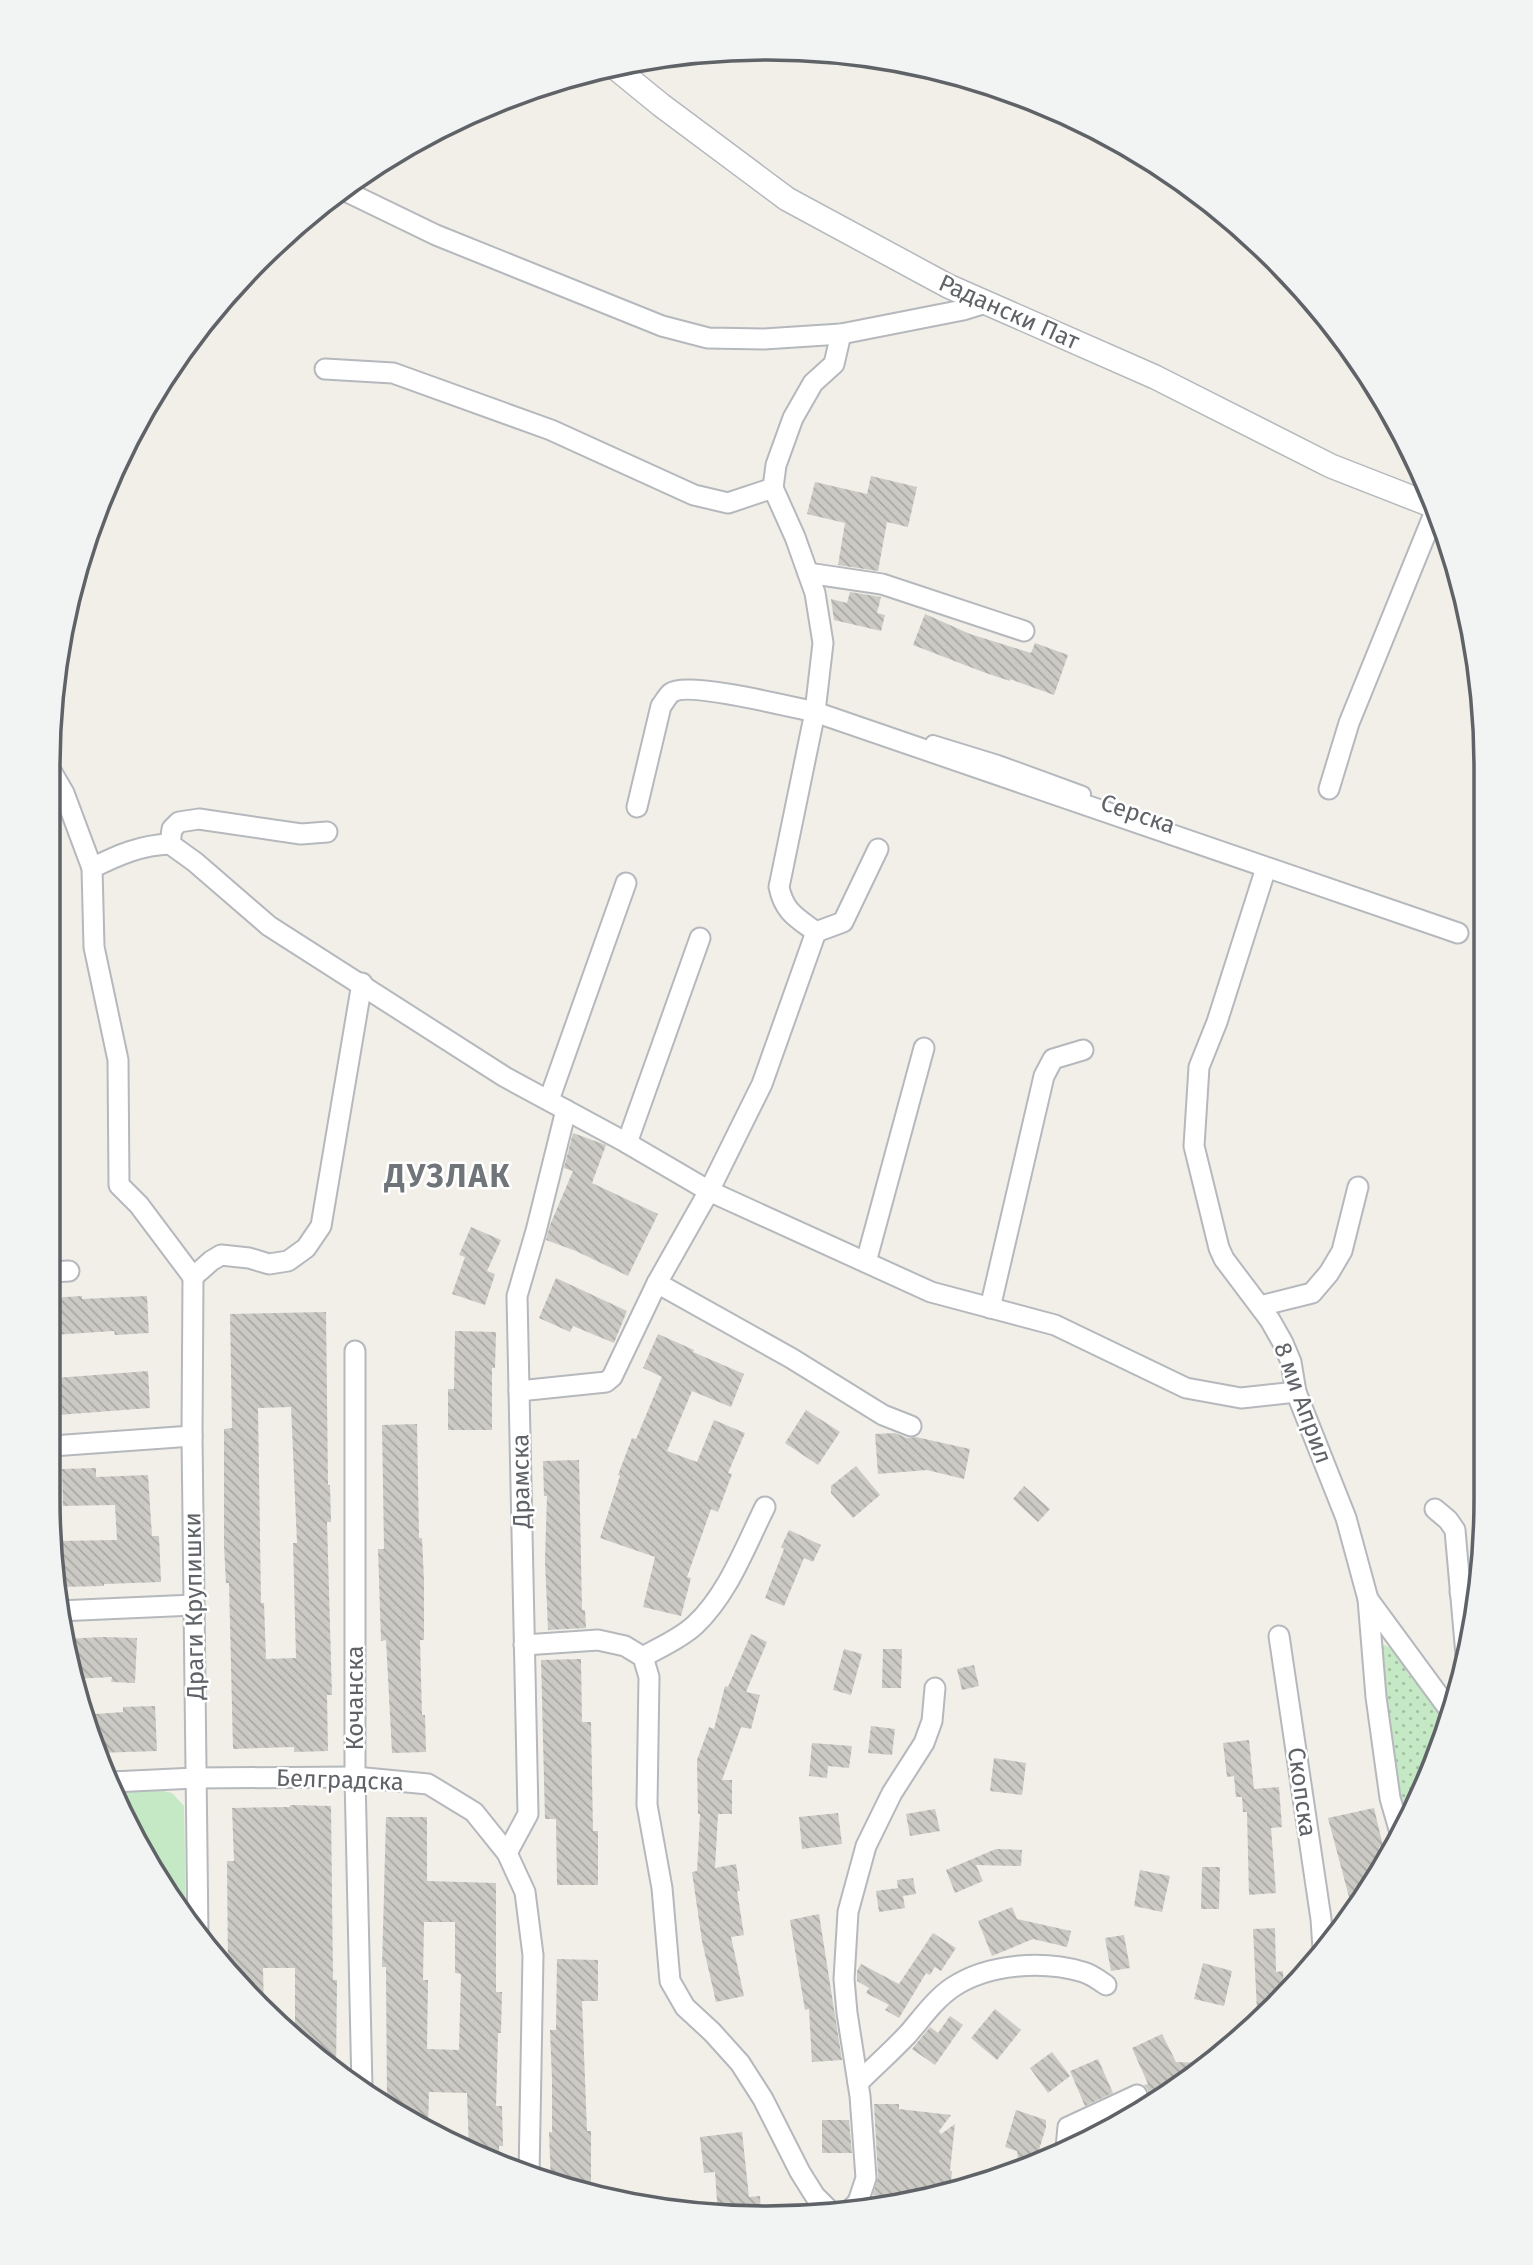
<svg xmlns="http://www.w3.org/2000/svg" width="1533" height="2265" font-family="'Fira Sans',sans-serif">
  <defs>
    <pattern id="grass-dots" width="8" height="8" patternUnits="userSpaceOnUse" patternTransform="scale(1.75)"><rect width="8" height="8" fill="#c5e8c5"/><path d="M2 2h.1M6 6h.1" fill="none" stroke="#a3c0a4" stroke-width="1.8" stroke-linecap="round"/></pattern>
    <pattern id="building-back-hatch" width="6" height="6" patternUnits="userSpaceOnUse" patternTransform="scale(1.75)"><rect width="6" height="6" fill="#cccac5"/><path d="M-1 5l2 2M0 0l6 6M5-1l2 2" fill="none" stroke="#a9a8a4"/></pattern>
  </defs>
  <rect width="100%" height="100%" fill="#f1efe8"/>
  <polygon fill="url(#grass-dots)" points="1382,1644 1395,1650 1409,1675 1446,1716 1411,1817 1407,1825 1387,1730 1376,1649"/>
  <polygon fill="#c5e8c5" points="154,1789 172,1793 184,1806 186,1919 169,1898 116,1791"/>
  <g fill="url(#building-back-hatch)" fill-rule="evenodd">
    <polygon points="871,476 917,487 908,527 887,522 878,571 838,565 845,523 807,514 815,482 867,494"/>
    <polygon points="850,592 881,597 877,613 885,615 881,631 834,620 831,599 847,603"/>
    <polygon points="925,614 970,634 1031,653 1035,643 1068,655 1054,695 1010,679 1010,681 983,672 913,645"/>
    <polygon points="573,1133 606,1145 592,1183 658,1214 628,1276 576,1251 546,1240 550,1225 573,1171 564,1168"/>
    <polygon points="471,1227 501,1240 487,1271 495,1274 485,1305 452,1294 465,1257 459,1255"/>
    <polygon points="556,1278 627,1311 614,1343 573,1326 570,1332 539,1318"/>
    <polygon points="82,1296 82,1299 147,1296 149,1333 115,1335 114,1331 52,1335 51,1298"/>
    <path d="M326 1312 328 1485H330L331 1522H327L332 1695H327L328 1751 294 1752V1747L233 1749 229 1583H226L224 1546V1429L232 1428 230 1314ZM291 1407 297 1543H293L296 1658 266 1659 264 1603H261L258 1408Z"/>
    <polygon points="455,1331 496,1332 495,1368 492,1368 492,1430 448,1430 448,1389 454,1389"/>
    <polygon points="658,1334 694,1350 693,1352 744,1374 731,1407 692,1391 667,1451 697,1462 714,1420 745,1433 728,1473 732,1474 718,1512 711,1509 687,1577 691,1578 681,1616 643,1607 655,1557 600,1538 620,1476 618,1475 632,1438 636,1439 662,1377 643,1368"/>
    <polygon points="148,1371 150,1408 58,1415 56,1378"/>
    <polygon points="806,1410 840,1432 818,1465 785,1443"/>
    <polygon points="417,1424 419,1538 422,1538 424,1581 424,1640 420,1640 422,1715 425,1715 426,1752 392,1753 386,1640 381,1641 378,1549 384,1549 382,1425"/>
    <polygon points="895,1433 907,1438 916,1437 970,1449 964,1479 927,1470 878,1474 875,1434"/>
    <polygon points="579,1460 582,1610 585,1610 586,1628 548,1630 545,1560 547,1496 544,1496 543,1461"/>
    <polygon points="856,1466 880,1495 853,1518 831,1493 831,1486"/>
    <polygon points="96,1468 96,1477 148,1475 152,1536 159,1536 161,1582 104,1584 104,1586 61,1587 60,1541 117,1540 115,1505 63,1506 62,1469"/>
    <polygon points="1024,1486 1050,1509 1038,1522 1013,1499"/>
    <polygon points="789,1530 821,1545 813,1562 804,1558 784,1606 765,1598 784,1549 781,1547"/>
    <polygon points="751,1634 767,1642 746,1692 760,1695 751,1729 741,1727 722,1780 732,1780 732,1814 718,1814 715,1868 736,1864 740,1891 737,1891 744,1935 731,1937 744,1996 716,2002 702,1941 692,1872 697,1871 700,1814 698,1814 697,1760 709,1727 714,1729 725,1686 728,1687"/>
    <polygon points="102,1637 137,1638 135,1683 111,1682 112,1677 74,1679 64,1639"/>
    <polygon points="844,1649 862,1654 851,1695 833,1690"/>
    <polygon points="883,1649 902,1649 901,1688 882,1688"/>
    <polygon points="581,1659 582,1722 591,1722 593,1831 598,1831 598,1885 557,1885 556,1819 545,1819 541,1660"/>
    <polygon points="974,1665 979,1686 962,1690 957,1669"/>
    <polygon points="155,1706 157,1751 97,1753 85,1729 82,1715 123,1712 123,1707"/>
    <polygon points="871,1726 895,1729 892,1755 868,1753"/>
    <polygon points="1249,1740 1254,1789 1279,1787 1282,1827 1271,1828 1276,1893 1249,1895 1247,1812 1243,1812 1242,1797 1236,1797 1234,1776 1227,1777 1223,1743"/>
    <polygon points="812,1743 852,1746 849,1768 828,1766 827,1778 809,1776"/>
    <polygon points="994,1758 1026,1763 1022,1795 990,1791"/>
    <polygon points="290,1805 331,1806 333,1980 337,1980 336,2073 295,2040 295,1968 263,1968 264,2013 228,1971 227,1861 234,1861 232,1808 290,1807"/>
    <polygon points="1374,1808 1383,1846 1379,1847 1383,1865 1364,1898 1353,1912 1328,1818"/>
    <polygon points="935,1809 940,1831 910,1836 906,1814"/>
    <polygon points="838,1813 842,1844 802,1849 799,1817"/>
    <path d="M386 1817H427V1881L496 1883V1992H502L501 2033H498L496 2106H502L503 2146H499L500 2166 469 2150 467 2093 429 2092 428 2127 387 2103 386 1967H382ZM424 1922H455V1973L461 1974 459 2050 427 2049 428 1980H423Z"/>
    <polygon points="996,1849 1022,1850 1021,1866 976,1865 983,1881 955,1893 946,1870"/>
    <polygon points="1202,1867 1220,1867 1219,1909 1201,1909"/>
    <polygon points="1140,1870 1170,1876 1162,1912 1134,1906"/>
    <polygon points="913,1878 916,1894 903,1896 905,1908 879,1912 876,1891 898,1888 897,1880"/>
    <polygon points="1012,1907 1017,1919 1071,1931 1067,1947 1033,1939 992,1956 978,1921"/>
    <polygon points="819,1914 842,2060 812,2062 809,2009 805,2010 790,1920"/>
    <polygon points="1275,1928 1276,1972 1283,1971 1284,1996 1271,2010 1257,2011 1253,1929"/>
    <polygon points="933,1933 956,1948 941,1971 935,1967 930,1975 926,1973 899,2018 885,2010 889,2005 866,1993 869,1988 857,1981 857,1971 861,1964 899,1984"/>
    <polygon points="1124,1935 1130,1968 1111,1971 1105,1938"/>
    <polygon points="557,1959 598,1960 598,2001 582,2001 587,2131 591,2131 591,2195 551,2183 549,2132 552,2132 552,2079 550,2030 556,2030"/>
    <polygon points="1203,1963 1232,1971 1224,2006 1194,1999"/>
    <polygon points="995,2009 1021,2030 997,2060 971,2038"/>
    <polygon points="950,2016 963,2025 935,2065 912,2049 930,2027 938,2033"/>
    <polygon points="1162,2034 1176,2062 1202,2063 1148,2104 1148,2090 1144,2085 1148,2084 1132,2048"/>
    <polygon points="1052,2052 1070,2076 1048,2093 1030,2068"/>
    <polygon points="1098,2059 1113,2093 1085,2106 1070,2071"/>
    <polygon points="874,2104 899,2104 899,2109 951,2115 939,2131 941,2134 955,2124 950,2171 952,2171 950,2192 922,2200 873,2195 878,2177"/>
    <polygon points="1016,2110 1046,2120 1046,2127 1035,2163 1019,2170 1017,2151 1005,2147"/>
    <polygon points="1122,2115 1125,2122 1097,2135 1094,2128"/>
    <polygon points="822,2120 849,2120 852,2153 822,2153"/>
    <polygon points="742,2132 749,2197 760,2196 761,2213 718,2216 715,2172 704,2173 700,2137"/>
  </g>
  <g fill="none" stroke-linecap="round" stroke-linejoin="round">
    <defs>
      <polyline id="pedestrian" points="933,743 998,763 1083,794"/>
      <g id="minor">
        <polyline points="341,189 436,235 662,326 708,338 764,339 841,334 963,310 986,303"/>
        <polyline points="325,369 393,373 551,430 694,495 728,503 773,488 776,465 793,418 813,383 834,364 841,334"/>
        <path d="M773 488 795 537 815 593 823 643 815 712 779 887C784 912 797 918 816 932"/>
        <polyline points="808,573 882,584 1024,631"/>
        <polyline points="47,764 64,793 92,868 94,947 118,1060 119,1185 139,1205 193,1277"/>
        <polyline points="1329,789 1349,723 1436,509"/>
        <path d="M637 807 661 706C664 703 667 696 671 693 687 681 791 707 815 712L1458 933"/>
        <polyline points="327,832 301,834 199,819 179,822 172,829 170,844 195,862 269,926 505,1077 627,1143 709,1191 931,1292 1055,1325 1186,1388 1241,1398 1296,1392"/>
        <path d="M92 868C118 855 141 845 170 844"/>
        <polyline points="1266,868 1217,1022 1199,1067 1194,1146 1219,1248 1224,1259 1270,1320 1283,1343 1291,1362 1296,1392 1346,1518 1368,1599 1376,1697 1390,1798 1401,1836"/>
        <polyline points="549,1100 626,883"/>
        <polyline points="627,1143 700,938"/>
        <polyline points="866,1262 924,1048"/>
        <polyline points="51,1272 69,1271"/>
        <polyline points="193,1277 192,1436 198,1935"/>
        <polyline points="193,1277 211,1261 221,1255 249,1258 269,1264 288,1261 306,1248 321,1226 362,983"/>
        <polyline points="657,1283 791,1358 883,1415 911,1426"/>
        <polyline points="1260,1306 1312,1293 1329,1273 1342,1251 1358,1187"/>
        <polyline points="990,1308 1044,1076 1053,1059 1083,1050"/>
        <polyline points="355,1351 355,1777 362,2088"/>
        <polyline points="519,1391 606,1382 612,1377 657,1283 709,1191 762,1084 816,932 843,922 878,849"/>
        <polyline points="52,1446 192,1436"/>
        <polyline points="1435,1509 1448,1520 1455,1530 1466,1655"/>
        <polyline points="1460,1592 1478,1576"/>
        <polyline points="1368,1599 1448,1708"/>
        <polyline points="58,1611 194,1605"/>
        <polyline points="1279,1636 1321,1919 1323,1949"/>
        <polyline points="524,1645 598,1640 625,1646 643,1657 649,1677 647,1805 662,1888 670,1981 685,2007 712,2032 740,2063 763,2099 800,2172 815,2196 828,2209"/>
        <path d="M643 1657C660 1647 680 1639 695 1625 728 1594 745 1547 765 1507"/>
        <polyline points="112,1782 195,1778 355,1777 428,1784 474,1812 507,1853 525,1892 533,1955 529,2176"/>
        <polyline points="507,1853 528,1814 517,1296 536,1231 566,1110"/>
        <path d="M858 2083C874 2067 892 2051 908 2034 922 2018 935 1999 953 1987 988 1964 1042 1960 1083 1972 1091 1974 1099 1980 1106 1985"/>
        <polyline points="1066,2148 1068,2127 1137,2095"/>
        <polyline points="853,2207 858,2202 866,2178 860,2096 847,2013 844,1979 848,1912 866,1846 892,1793 924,1743 932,1721 935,1688"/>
      </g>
      <polyline id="tertiary" points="612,65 661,105 787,199 948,286 1155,377 1331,466 1436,507"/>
    </defs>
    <use href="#pedestrian" stroke="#b5b8bc" stroke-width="18"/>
    <use href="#minor" stroke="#b5b8bc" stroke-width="23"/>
    <use href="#tertiary" stroke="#b5b8bc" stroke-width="26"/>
    <use href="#pedestrian" stroke="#fff" stroke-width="14"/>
    <use href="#minor" stroke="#fff" stroke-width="19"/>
    <use href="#tertiary" stroke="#fff" stroke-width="23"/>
  </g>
  <g text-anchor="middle" stroke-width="5" stroke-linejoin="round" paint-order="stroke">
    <g font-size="24" fill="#5f6368" stroke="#fff">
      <text transform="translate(1009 312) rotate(24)" y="8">Радански Пат</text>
      <text transform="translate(1138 814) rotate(19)" y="8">Серска</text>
      <text transform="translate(1303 1403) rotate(70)" y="8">8 ми Април</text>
      <text transform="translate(521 1481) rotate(-91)" y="8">Драмска</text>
      <text transform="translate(194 1606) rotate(-91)" y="8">Драги Крупишки</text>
      <text transform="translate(355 1698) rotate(-90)" y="8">Кочанска</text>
      <text transform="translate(340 1780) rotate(2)" y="8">Белградска</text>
      <text transform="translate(1302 1792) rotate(82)" y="8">Скопска</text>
    </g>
    <g font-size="32" font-weight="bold" letter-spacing="2" fill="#70757a" stroke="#fff">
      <text x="448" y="1187">ДУЗЛАК</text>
    </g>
  </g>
  <path d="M0 0H1533V2265H0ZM767 60H767A707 707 0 0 1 1474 767V1499A707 707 0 0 1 767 2206H767A707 707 0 0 1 60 1499V767A707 707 0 0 1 767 60Z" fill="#f2f3f3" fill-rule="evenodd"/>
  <path fill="none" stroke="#5f6368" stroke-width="3.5" d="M767 60H767A707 707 0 0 1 1474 767V1499A707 707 0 0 1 767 2206H767A707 707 0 0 1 60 1499V767A707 707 0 0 1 767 60Z"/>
</svg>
